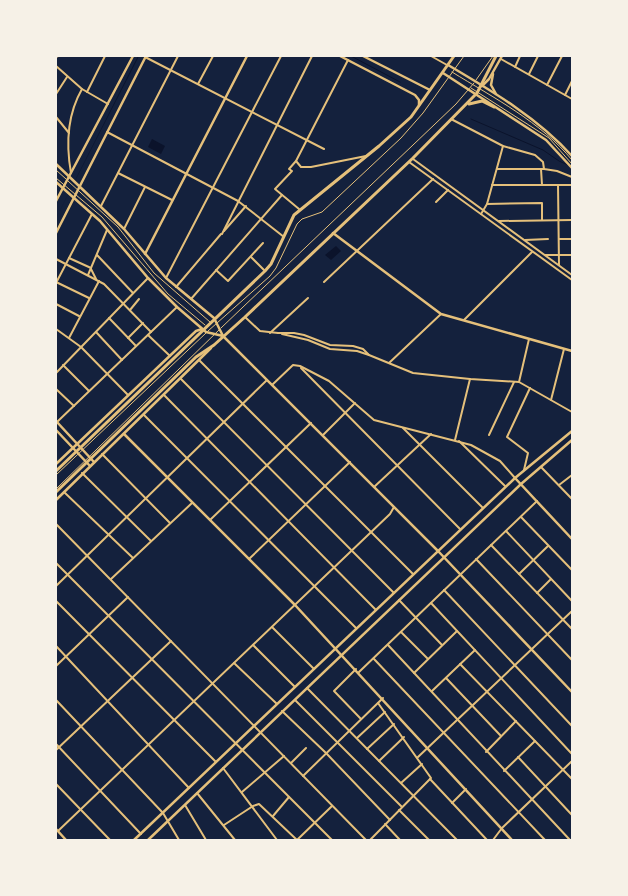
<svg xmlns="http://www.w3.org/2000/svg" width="628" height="896" font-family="Montserrat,sans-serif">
  <rect width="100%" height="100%" fill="#14213d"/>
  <g fill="#0b132b">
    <polygon points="138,56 139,56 56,218"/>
    <polygon points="152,139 165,146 161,154 148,147"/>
    <polygon points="336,246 341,251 331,260 325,255"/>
  </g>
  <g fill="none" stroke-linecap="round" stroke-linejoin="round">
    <g stroke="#0b132b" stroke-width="1">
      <polyline points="351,56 400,82"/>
      <polyline points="471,119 543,150 559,161 568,165"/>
    </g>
    <g stroke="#e5c07b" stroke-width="1">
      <path d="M452 72C494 98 541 122 572 160"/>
      <polyline points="476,80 493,56"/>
      <polyline points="471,88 549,138 572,164"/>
      <polyline points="56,170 66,179"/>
      <polyline points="56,178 102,217 168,294 205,325"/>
      <polyline points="68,181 118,227 154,273 210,322"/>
      <polyline points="221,328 456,104 474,83"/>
      <polyline points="208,331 270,276 276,268 297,224 302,219 322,212 401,138 423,113 464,56"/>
      <polyline points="56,475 206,333"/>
      <polyline points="56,489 219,330"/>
    </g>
    <g stroke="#e5c07b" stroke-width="2">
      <polyline points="431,56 447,65"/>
      <polyline points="56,57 58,56"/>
      <polyline points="145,57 324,149"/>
      <polyline points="501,59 572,99"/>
      <polyline points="56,66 82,89 108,104"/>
      <polyline points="515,67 520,56"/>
      <polyline points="529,74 538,56"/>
      <polyline points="198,84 213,56"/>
      <polyline points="547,85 562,56"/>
      <polyline points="87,92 105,56"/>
      <polyline points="56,94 67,77"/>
      <polyline points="565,95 572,81"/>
      <polyline points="56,117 69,133"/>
      <polyline points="451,119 503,146 535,155 543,162 544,169 557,171 572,177"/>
      <polyline points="107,132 238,201 284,237"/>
      <polyline points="413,159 572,275"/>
      <polyline points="296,161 301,167 311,167 366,156"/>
      <polyline points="409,162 572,280"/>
      <polyline points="497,169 544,169"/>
      <polyline points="541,169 542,185"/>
      <path d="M71 173C66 145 67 115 82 89"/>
      <polyline points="118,173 172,200"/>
      <polyline points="492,185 572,185"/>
      <polyline points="558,185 559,265"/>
      <polyline points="436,202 448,190"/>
      <polyline points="487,204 542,203 542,220"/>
      <polyline points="101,206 178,56"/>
      <polyline points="299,209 275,189 292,171 289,169 296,161 348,60"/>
      <polyline points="481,214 487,204 503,146"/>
      <polyline points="499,221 572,220"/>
      <polyline points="124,229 145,187"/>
      <polyline points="224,231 246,206"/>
      <polyline points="222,234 312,56"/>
      <polyline points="559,239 572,239"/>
      <polyline points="525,240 548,239"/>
      <polyline points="97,255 133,293"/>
      <polyline points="545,255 572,255"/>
      <polyline points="251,257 265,271"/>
      <polyline points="69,258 91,268"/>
      <polyline points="56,259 104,284 151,332"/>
      <polyline points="91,269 96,279"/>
      <polyline points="216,270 228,281 263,243"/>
      <polyline points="88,275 107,230"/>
      <polyline points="166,278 281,56"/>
      <polyline points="56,282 89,298"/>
      <polyline points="324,282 433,179"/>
      <polyline points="56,283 92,214"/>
      <polyline points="176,287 221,234"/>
      <polyline points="191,299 282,195"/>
      <polyline points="56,304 79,316"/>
      <polyline points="130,310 139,299"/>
      <polyline points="245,317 260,331 278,333"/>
      <polyline points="109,318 136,346"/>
      <polyline points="464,320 532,252"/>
      <polyline points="56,329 81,347 128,395"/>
      <polyline points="96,332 122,360"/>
      <polyline points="270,333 308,298"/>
      <polyline points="278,333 294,333 304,335 330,345 353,346 363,349 369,355 413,373 470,379 519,382 572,412"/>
      <polyline points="282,334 308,340 330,349 357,351 369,355"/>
      <polyline points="148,335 170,356"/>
      <polyline points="69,338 99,281"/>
      <polyline points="128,338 143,323"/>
      <polyline points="199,360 413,574"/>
      <polyline points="389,363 441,314"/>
      <polyline points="63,365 89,391"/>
      <polyline points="301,368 460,529"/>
      <polyline points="56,373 148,278"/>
      <polyline points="181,379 394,593"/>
      <polyline points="519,382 529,339"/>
      <polyline points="272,385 293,365 300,366 329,381 374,420 471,445 500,461 515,478"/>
      <polyline points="56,389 74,406"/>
      <polyline points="164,395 376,610"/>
      <polyline points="551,400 564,349"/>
      <polyline points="144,415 356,628"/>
      <polyline points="57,422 177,307"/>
      <polyline points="403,428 483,508"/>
      <polyline points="323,435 355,403"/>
      <polyline points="489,435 514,382"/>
      <polyline points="455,440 470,379"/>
      <polyline points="459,441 505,486"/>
      <polyline points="102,454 170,523"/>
      <polyline points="541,467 572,499"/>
      <polyline points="524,470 528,453 507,437 530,388"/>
      <polyline points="82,473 151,541"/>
      <polyline points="559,485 572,475"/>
      <polyline points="374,487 431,434"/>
      <polyline points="64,492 133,558"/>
      <polyline points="521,517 572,570"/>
      <polyline points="210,520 311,423"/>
      <polyline points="56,524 366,840"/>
      <polyline points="506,531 572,601"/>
      <polyline points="491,545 572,629"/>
      <polyline points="249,559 350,462"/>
      <polyline points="476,559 572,660"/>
      <polyline points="56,563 332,840"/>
      <polyline points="519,574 548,546"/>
      <polyline points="111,579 192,503"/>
      <polyline points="56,586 267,380"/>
      <polyline points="444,590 572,726"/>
      <polyline points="537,593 551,579"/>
      <polyline points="399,600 442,645"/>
      <polyline points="56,601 216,762"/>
      <polyline points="431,603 572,754"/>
      <polyline points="272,627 314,669"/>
      <polyline points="401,632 428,659"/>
      <polyline points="253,645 295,687"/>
      <polyline points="388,645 570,840"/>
      <polyline points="56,646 189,788"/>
      <polyline points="374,659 545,840"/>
      <polyline points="234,663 277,704"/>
      <polyline points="460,664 572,779"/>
      <polyline points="56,666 128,597"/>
      <polyline points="356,669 334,691 361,719"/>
      <polyline points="359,672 537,501"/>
      <polyline points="414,673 457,631"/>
      <polyline points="446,678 501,736"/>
      <polyline points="307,688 457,840"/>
      <polyline points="432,691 475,650"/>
      <polyline points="56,700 163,813 179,840"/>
      <polyline points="295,700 402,807"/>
      <polyline points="282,711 326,753 390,820"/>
      <polyline points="357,738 385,712"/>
      <polyline points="56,744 141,834"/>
      <polyline points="367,749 394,724"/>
      <polyline points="56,750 171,641"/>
      <polyline points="486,752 516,721"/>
      <polyline points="418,757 572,611"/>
      <polyline points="518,757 572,815"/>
      <polyline points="379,761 404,737"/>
      <polyline points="291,763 306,748"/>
      <polyline points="223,768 277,840"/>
      <polyline points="504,771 535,741"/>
      <polyline points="303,776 383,698"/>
      <polyline points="430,779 487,840"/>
      <polyline points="401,783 422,764"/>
      <polyline points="56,784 110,840"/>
      <polyline points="242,792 284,756"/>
      <polyline points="197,793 235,840"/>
      <polyline points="452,803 466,789"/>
      <polyline points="185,805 206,840"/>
      <polyline points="399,810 429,840"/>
      <polyline points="273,816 289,797"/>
      <polyline points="385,824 400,840"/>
      <polyline points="224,825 253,806 259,804 297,840"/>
      <polyline points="58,831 390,514 394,507"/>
      <polyline points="297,840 332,806"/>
      <polyline points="370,840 431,778 378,703"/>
      <polyline points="493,840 502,828 572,761"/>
    </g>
    <g stroke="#e5c07b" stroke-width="2.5">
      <polyline points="340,56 415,95 419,100 419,105"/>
      <polyline points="363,56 430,90"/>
      <path d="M448 65C492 91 538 118 572 156"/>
      <polyline points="443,73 546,140 572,168"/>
      <polyline points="493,74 491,85 496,94"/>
      <polyline points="482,86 489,79 502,56"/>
      <polyline points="333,233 441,314 572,351"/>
      <polyline points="145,254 247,56"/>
      <polyline points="223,336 438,551 572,692"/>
      <polyline points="56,421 94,462"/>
      <polyline points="56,430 90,466"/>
      <polyline points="124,434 295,605 512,840"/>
      <polyline points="56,464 196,331 202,329"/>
      <polyline points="515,478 572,539"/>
      <polyline points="56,500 211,348"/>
      <polyline points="134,840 515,478 572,431"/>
      <polyline points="148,840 521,484 572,440"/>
    </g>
    <g stroke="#e5c07b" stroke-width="2.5">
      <polyline points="56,164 124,229 166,278 214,318 223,336"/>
      <polyline points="56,182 100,221 148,278 177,307 206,332 223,336"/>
      <polyline points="56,201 133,56"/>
      <polyline points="56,233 146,56"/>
      <polyline points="56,829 66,840"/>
    </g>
    <g stroke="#e5c07b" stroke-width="3">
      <polyline points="469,104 482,101 494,107"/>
      <polyline points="56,471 265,271 271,264 294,215 379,146 411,117 454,56"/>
      <polyline points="56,492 196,357 214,345 245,317 413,158 477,93 496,56"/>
    </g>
  </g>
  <rect width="628" height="896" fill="none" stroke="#f6f1e7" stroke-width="114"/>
</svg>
